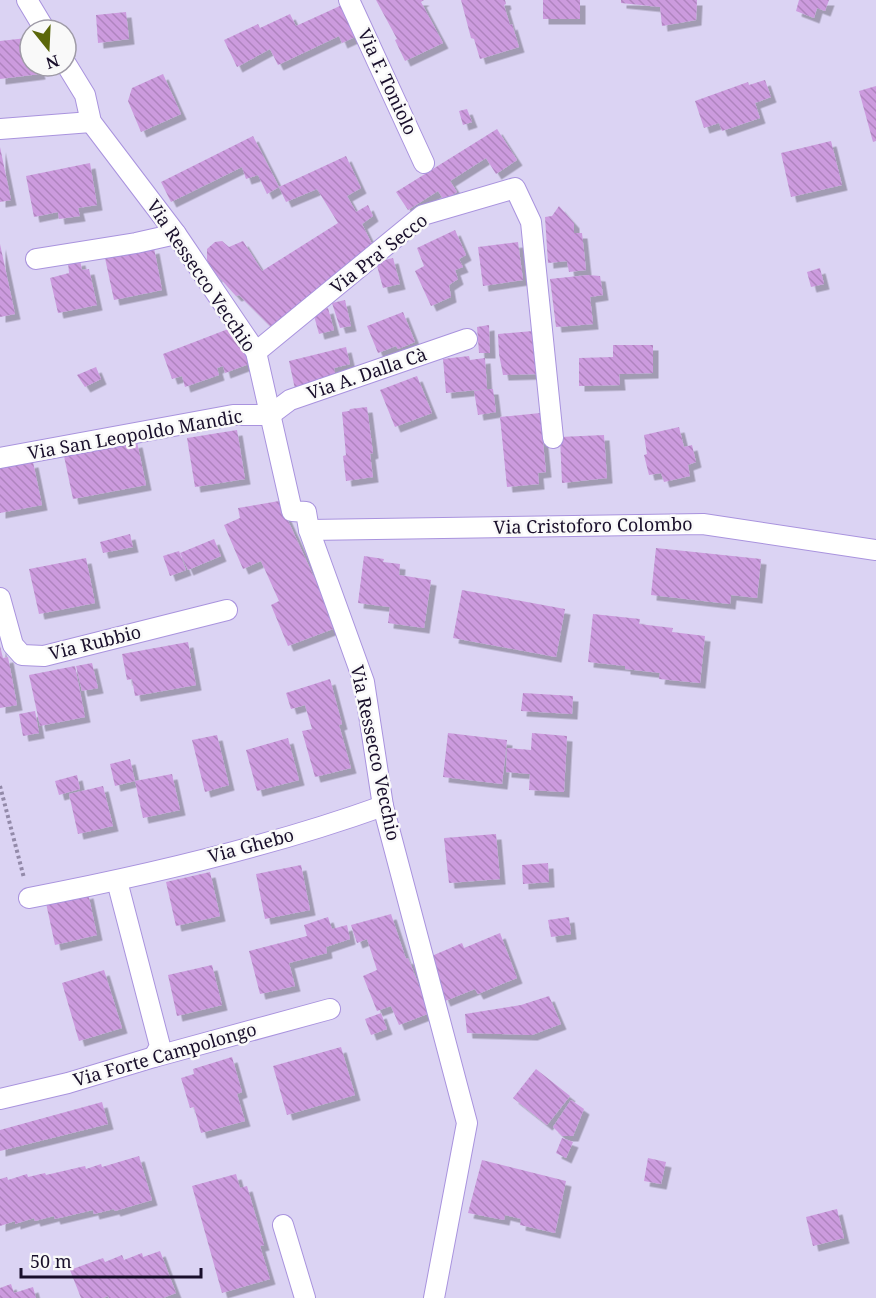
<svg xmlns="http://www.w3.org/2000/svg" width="876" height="1298" font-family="'Noto Serif',serif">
  <defs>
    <pattern id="building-back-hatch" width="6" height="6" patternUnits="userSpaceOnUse" patternTransform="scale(1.5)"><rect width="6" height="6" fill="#cc9bde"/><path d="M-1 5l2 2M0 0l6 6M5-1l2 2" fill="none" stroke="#af84bf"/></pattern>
    <filter id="shadow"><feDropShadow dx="5.5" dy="5.5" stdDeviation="0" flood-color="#0004"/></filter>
  </defs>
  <rect width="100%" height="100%" fill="#dbd3f3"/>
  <g fill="url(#building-back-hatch)" filter="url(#shadow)">
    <polygon points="376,0 424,0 421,2 443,43 405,61 395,40 397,39"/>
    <polygon points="461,0 505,0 506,4 504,5 510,25 512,24 519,47 480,59 474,39 471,38"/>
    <rect x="543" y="0" width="37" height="19"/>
    <polygon points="621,0 697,0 696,20 662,26 660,7 621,3"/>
    <polygon points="799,0 829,0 825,11 817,8 814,18 796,11"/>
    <polygon points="342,5 357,36 342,43 339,36 278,65 270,49 237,67 224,40 258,24 260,28 290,14 296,26"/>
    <polygon points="126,12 129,39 98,43 96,15"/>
    <polygon points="27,38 30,66 38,66 40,74 0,79 0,41"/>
    <polygon points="163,74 181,114 141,132 128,101 132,88"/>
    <polygon points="765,80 771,97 755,103 760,118 722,131 719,123 704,128 695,101 748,82 749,85"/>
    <polygon points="876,86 876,141 873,142 859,91"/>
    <polygon points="467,109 472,122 463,125 459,111"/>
    <polygon points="497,129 517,160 496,174 486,158 450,181 457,192 444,200 438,191 408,210 396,192"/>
    <polygon points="253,136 279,187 346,156 361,188 347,196 356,212 368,205 373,216 362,224 374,248 271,327 239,295 236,296 218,276 216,277 207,260 207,249 215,242 222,241 229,247 243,241 262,271 338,223 317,189 286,202 279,187 267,194 258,175 246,179 242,167 171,202 161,182"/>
    <polygon points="831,141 842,185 791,197 781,153"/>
    <polygon points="0,147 11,200 0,202"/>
    <polygon points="90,163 97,205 78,208 80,216 59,219 58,212 34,217 26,176"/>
    <polygon points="559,206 574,223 574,233 582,233 586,270 569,272 567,261 548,263 545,217 552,216"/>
    <polygon points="455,230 466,255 459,259 463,267 455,270 458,279 449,285 451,297 431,306 415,271 424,266 417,248"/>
    <polygon points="518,242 523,280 483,286 478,247"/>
    <polygon points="0,244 15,314 0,317"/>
    <polygon points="154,248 162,290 114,300 105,258"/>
    <polygon points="393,258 400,284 383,288 376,262"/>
    <polygon points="80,260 82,270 89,269 97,305 58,313 50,278 69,273 68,262"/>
    <polygon points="820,268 824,284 811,287 807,272"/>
    <polygon points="588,275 600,276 603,295 590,297 593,324 556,327 550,279"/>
    <polygon points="345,300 351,326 340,328 332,303"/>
    <polygon points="328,308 334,330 319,334 313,312"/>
    <polygon points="403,312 415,342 398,349 396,346 378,353 367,326"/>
    <polygon points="489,325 490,353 479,353 477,327"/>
    <polygon points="236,326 249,364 225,373 223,366 217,368 219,375 185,387 182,376 172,379 163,354"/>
    <polygon points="533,331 537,374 503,375 499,354 498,334"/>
    <polygon points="613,345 653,345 653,373 619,374 620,385 579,386 579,358 613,357"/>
    <polygon points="346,347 350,364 334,368 336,379 295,389 289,361"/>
    <polygon points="469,356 470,360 485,358 487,389 446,393 443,359"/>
    <polygon points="96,367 101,379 85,387 77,375"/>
    <polygon points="417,376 432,413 395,427 380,390"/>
    <polygon points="489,389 493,389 496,412 478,415 474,391"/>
    <polygon points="367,407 373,453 370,454 373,477 346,481 343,456 346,455 342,412 349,411 350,409"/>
    <polygon points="540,413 546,472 538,473 539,484 507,487 500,417"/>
    <polygon points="679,427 684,447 692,445 696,462 688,465 690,476 664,482 661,473 649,475 644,455 647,454 644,435"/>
    <polygon points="237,430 245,479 195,487 187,438"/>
    <polygon points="604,435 607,478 562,483 560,437"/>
    <polygon points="137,442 146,485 73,499 64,456"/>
    <polygon points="33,462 42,505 0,513 0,468"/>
    <polygon points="279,501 318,586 333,629 288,646 271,605 279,601 261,561 243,569 224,525 240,518 238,508"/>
    <polygon points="130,534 133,547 103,553 100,542"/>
    <polygon points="214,539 221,556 188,570 180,553"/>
    <polygon points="656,548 761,559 757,598 731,595 730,604 651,595"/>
    <polygon points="179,551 186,570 170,576 163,556"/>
    <polygon points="364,556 384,559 383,562 400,564 399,575 431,580 424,628 388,623 390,607 358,603"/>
    <polygon points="86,558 95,603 39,614 29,569"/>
    <polygon points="462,590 565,609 556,657 453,638"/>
    <polygon points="593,614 640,619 639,624 673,628 672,632 705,636 700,683 659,679 660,673 625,669 625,666 588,662"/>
    <polygon points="188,642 196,685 135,696 132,679 127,680 122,654"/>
    <polygon points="0,646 3,658 8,657 17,705 0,708"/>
    <polygon points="92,663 98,688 82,691 76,666"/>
    <polygon points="75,666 85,717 40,726 29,675"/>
    <polygon points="330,679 342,724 339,725 351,768 315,777 302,731 312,729 305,705 291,709 286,693"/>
    <polygon points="523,693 573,696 572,714 521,711"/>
    <polygon points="35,711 39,733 23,736 19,714"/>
    <polygon points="448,733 507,740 502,784 443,777"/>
    <polygon points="532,733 567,736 564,792 529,790 530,774 506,772 507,748 531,750"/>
    <polygon points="217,735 229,785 205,792 192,740"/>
    <polygon points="288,738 299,780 257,791 246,750"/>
    <polygon points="130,759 135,781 115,786 110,764"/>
    <polygon points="172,774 180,810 143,818 135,781"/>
    <polygon points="77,775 80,789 59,795 55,781"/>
    <polygon points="103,786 113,826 78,834 69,794"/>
    <polygon points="496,834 500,879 449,883 444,838"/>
    <polygon points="548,863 549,882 523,884 522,865"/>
    <polygon points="301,865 310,910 265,919 256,874"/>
    <polygon points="210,872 220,916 176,926 166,882"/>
    <polygon points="88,893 97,935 55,945 46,903"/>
    <polygon points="391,914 406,959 408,958 430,1013 399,1025 391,1006 377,1011 363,976 377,970 367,939 357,943 351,925"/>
    <polygon points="328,917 332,929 347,925 350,939 326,947 327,953 289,963 295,986 260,994 249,951 307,936 304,925"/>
    <polygon points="569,917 571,934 551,937 548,920"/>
    <polygon points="500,933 517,978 478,994 475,989 445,1001 427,958 462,943 464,948"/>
    <polygon points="212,965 222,1005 177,1016 168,975"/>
    <polygon points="104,970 122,1028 79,1041 62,983"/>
    <polygon points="549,996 561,1024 532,1035 467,1033 465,1014 521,1005"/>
    <polygon points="381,1013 387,1029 371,1035 365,1019"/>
    <polygon points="341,1047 355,1095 287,1115 273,1066"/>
    <polygon points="232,1057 242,1092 237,1094 245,1121 201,1133 194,1107 190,1108 181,1078 194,1074 193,1069"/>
    <polygon points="536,1069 570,1096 547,1125 513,1098"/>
    <polygon points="571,1100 584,1109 573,1136 562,1136 553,1127"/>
    <polygon points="102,1102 108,1124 0,1151 0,1130"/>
    <polygon points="562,1138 573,1142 566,1158 556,1153"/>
    <polygon points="139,1156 152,1200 115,1211 114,1209 94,1214 93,1210 55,1219 54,1216 35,1221 34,1218 15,1224 15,1221 0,1226 0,1179 7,1177 8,1180 27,1174 28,1177 45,1173 46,1175 85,1166 86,1169 101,1164 102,1167"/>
    <polygon points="648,1158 666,1162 661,1184 644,1181"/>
    <polygon points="482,1160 566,1181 555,1233 520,1225 521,1219 505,1215 504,1220 468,1213"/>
    <polygon points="236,1174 240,1188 247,1186 264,1245 260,1246 270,1279 222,1293 192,1186"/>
    <polygon points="837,1209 844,1238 813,1246 806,1217"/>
    <polygon points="160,1251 176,1293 163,1298 109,1298 108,1296 103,1298 81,1298 70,1270 103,1258 105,1262 122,1255 124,1260 142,1253 143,1257"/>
    <polygon points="11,1284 14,1293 33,1287 36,1298 0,1298 0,1288"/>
  </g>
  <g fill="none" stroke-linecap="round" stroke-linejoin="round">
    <defs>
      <g id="street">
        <polyline points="27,0 45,30"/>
        <polyline points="349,0 424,163"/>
        <polyline points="66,64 85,95 91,122 176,234 256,352 292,511 306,512 309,530 364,682 383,806 467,1123 434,1298"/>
        <polyline points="0,129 91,122"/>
        <polyline points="36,259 136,243 176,234"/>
        <polyline points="256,352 423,215 515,188 531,222 553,438"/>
        <polyline points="0,458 233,415 270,415 290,400 467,339"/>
        <polyline points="309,530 703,524 876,550"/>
        <polyline points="0,598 13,645 22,655 44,656 227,610"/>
        <polyline points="117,881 160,1046 154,1057"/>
        <path d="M29 898C149 875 269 847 383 806"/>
        <polyline points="0,1099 68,1083 154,1057 330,1009"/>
        <polyline points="283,1225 305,1298"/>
      </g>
    </defs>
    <use href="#street" stroke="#a993de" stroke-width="22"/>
    <polyline stroke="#938aa9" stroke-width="4" stroke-dasharray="3 3" stroke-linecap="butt" points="0,786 24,878"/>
    <use href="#street" stroke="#fff" stroke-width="20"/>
  </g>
  <g text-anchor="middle" stroke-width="5" stroke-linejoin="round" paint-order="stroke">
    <g font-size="18" fill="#190f2b" stroke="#f9f9f9">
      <text transform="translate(387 82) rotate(65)" y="6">Via F. Toniolo</text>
      <text transform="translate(379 254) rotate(-38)" y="6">Via Pra' Secco</text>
      <text transform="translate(201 276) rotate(56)" y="6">Via Ressecco Vecchio</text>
      <text transform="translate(367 374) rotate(-19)" y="6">Via A. Dalla Cà</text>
      <text transform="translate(135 435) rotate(-10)" y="6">Via San Leopoldo Mandic</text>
      <text transform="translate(593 526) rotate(-1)" y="6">Via Cristoforo Colombo</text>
      <text transform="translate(95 643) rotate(-14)" y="6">Via Rubbio</text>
      <text transform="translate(375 753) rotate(78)" y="6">Via Ressecco Vecchio</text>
      <text transform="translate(251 846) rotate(-15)" y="6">Via Ghebo</text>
      <text transform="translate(165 1055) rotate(-16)" y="6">Via Forte Campolongo</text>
    </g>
  </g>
  <g transform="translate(48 48) rotate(162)"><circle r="28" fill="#f9f9f9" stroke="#9f9ba7" stroke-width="1.5"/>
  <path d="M0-4.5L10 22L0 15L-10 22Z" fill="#5b670a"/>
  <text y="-9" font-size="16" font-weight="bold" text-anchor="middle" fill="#190f2b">N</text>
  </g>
  <path d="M21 1268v9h180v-9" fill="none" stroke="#190f2b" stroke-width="3"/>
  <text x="30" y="1268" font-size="18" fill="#190f2b" stroke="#f9f9f9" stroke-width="4.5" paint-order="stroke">50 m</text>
</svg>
